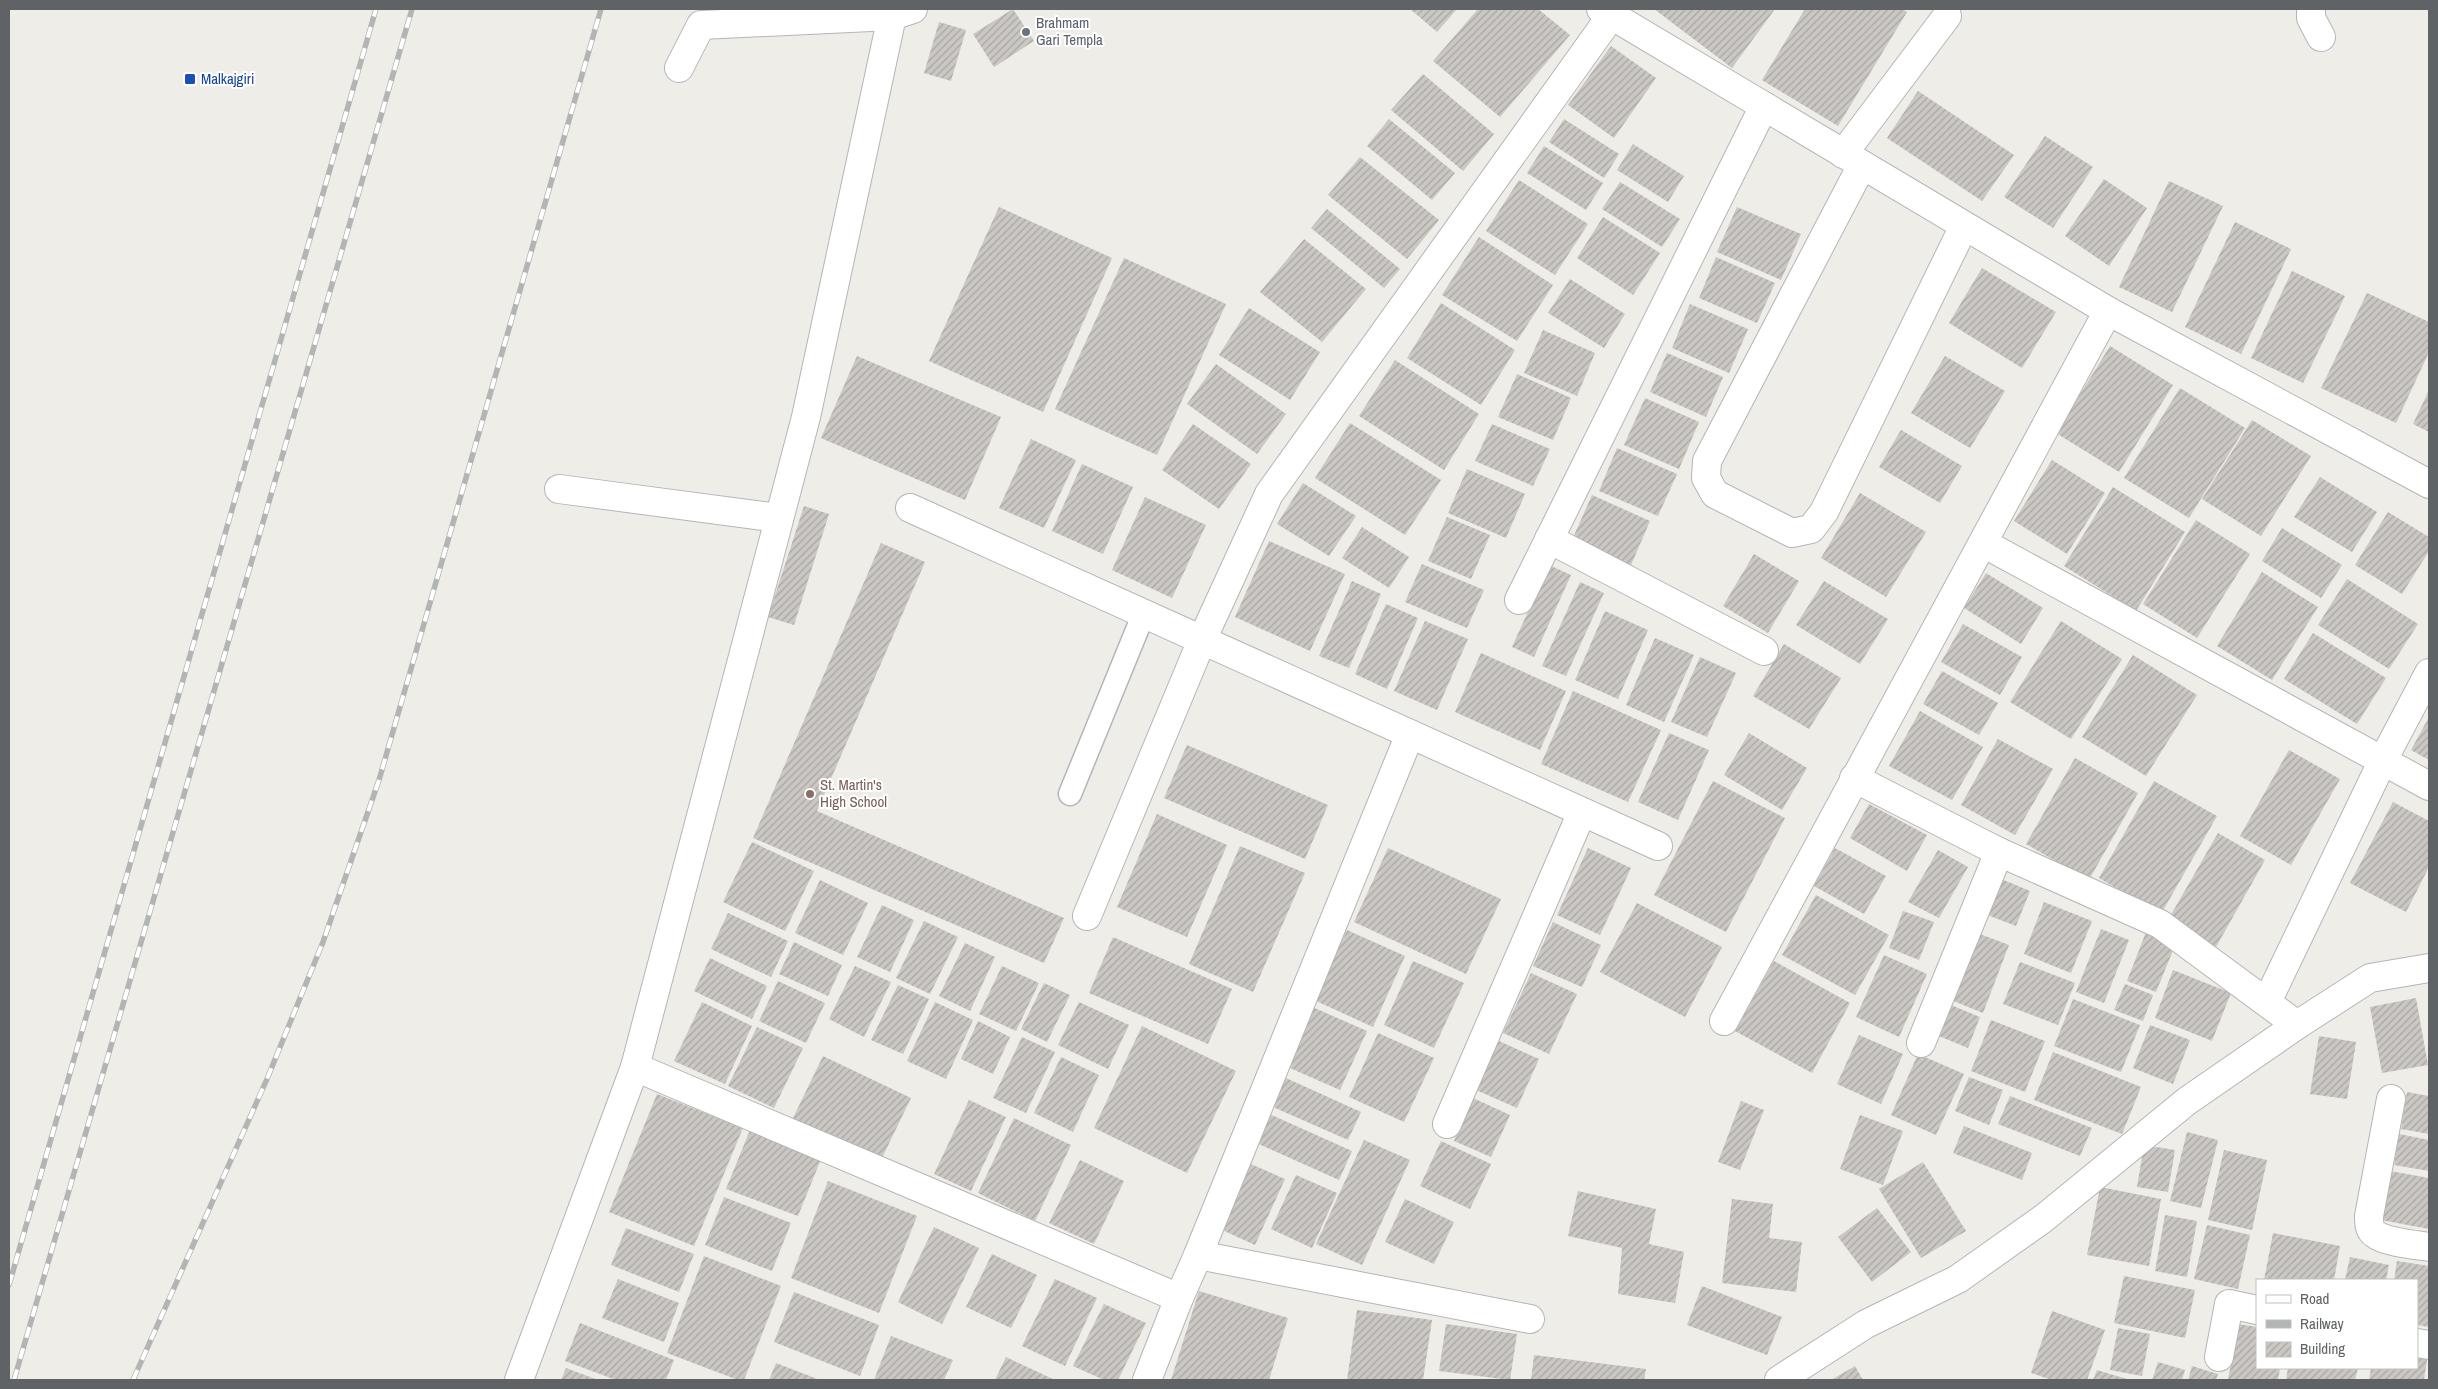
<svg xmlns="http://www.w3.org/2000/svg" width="2438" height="1389" font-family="'Archivo Narrow',sans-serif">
  <defs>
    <pattern id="building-hatch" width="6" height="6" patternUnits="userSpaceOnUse" patternTransform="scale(1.25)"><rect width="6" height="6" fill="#cbc8c4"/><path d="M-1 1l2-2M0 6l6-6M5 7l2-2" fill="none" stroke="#a8a6a3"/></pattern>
  </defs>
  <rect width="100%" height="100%" fill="#efede8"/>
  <g fill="url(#building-hatch)">
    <polygon points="1013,9 1034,41 994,67 973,34"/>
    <polygon points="1410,9 1457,9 1437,32"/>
    <polygon points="1478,9 1538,9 1570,35 1500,117 1433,61"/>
    <polygon points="1654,9 1775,9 1732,68"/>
    <polygon points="1805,9 1902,9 1907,12 1838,126 1762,80"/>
    <polygon points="939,22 966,30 951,81 924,73"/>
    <polygon points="1611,46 1656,78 1614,138 1568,105"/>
    <polygon points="1423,74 1494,134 1463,171 1391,110"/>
    <polygon points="1918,91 2014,155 1982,201 1887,138"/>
    <polygon points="1389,119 1455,173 1432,200 1367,146"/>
    <polygon points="1564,119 1619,154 1604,178 1549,142"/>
    <polygon points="2045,136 2093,167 2053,228 2004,197"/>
    <polygon points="1633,144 1684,176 1668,202 1617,170"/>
    <polygon points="1544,146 1603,183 1586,210 1527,173"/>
    <polygon points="1360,157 1439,220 1407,259 1328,195"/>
    <polygon points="2104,179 2147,208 2109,266 2065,236"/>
    <polygon points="1519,180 1588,224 1555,275 1486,231"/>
    <polygon points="2169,181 2223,206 2172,312 2119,287"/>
    <polygon points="1620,182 1680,219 1662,247 1602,209"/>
    <polygon points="999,207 1112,258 1043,412 929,361"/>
    <polygon points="1737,207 1801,234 1781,280 1717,252"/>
    <polygon points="1327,209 1400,269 1384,288 1311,228"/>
    <polygon points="1603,217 1660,253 1633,295 1577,258"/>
    <polygon points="2235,222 2291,249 2241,354 2185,327"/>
    <polygon points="1479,237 1553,285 1517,341 1442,295"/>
    <polygon points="1304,239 1366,289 1322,342 1260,292"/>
    <polygon points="1716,257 1775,283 1757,323 1699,298"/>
    <polygon points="1124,258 1226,304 1157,455 1055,409"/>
    <polygon points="1982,268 2056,312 2022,368 1949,323"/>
    <polygon points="2292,271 2345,296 2303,383 2251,358"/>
    <polygon points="1570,279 1625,314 1604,348 1548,313"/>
    <polygon points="2367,293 2429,322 2429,352 2396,423 2321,388"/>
    <polygon points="1441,303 1515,350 1481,405 1407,358"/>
    <polygon points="1690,304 1748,329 1729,373 1672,348"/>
    <polygon points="1249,308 1320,352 1290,400 1219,355"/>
    <polygon points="1543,330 1595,353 1577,396 1524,373"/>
    <polygon points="2110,346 2173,385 2119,472 2056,433"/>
    <polygon points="1667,353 1723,377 1706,417 1650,392"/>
    <polygon points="857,356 1001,417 965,500 821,438"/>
    <polygon points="1945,356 2005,391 1970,448 1911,413"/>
    <polygon points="1395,360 1479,414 1444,470 1359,416"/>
    <polygon points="1216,364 1286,414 1257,454 1187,404"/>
    <polygon points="1517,374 1571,398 1553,440 1498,417"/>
    <polygon points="2180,388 2245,428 2189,518 2124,478"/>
    <polygon points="2429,390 2429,432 2413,424"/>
    <polygon points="1645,398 1699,422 1679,469 1624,445"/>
    <polygon points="2252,420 2311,456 2261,536 2202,499"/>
    <polygon points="1350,423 1441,480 1405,535 1315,478"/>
    <polygon points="1193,424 1251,464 1219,509 1162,470"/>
    <polygon points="1492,424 1550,449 1533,486 1475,461"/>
    <polygon points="1901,430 1962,466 1940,503 1879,467"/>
    <polygon points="1031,439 1076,460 1044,528 999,508"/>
    <polygon points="1617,448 1677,474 1658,516 1599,491"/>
    <polygon points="2052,460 2105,493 2067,554 2014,521"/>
    <polygon points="1082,464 1133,487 1103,554 1052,531"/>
    <polygon points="1467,469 1525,494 1506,538 1448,513"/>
    <polygon points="2320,477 2377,512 2352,552 2294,517"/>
    <polygon points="1303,483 1356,516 1329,556 1277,524"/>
    <polygon points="2113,487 2185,532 2136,611 2064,566"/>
    <polygon points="1860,493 1926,532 1886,597 1821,558"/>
    <polygon points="1592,495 1650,521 1631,565 1572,540"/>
    <polygon points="1145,497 1206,525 1172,598 1112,570"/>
    <polygon points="804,506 829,514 794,625 768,617"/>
    <polygon points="2388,512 2429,537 2429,551 2402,594 2355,565"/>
    <polygon points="1447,517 1490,535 1471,579 1428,561"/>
    <polygon points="2196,520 2250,554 2197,638 2143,604"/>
    <polygon points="1362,527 1409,557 1389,588 1342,558"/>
    <polygon points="2282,528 2342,565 2321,598 2262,561"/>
    <polygon points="1269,541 1345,574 1310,651 1235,617"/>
    <polygon points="881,543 925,562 817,811 1064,918 1044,963 753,838"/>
    <polygon points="1754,554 1799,581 1768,633 1723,606"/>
    <polygon points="1422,564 1484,590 1467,628 1405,602"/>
    <polygon points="1549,565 1571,575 1534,657 1512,647"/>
    <polygon points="2262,572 2318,607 2272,680 2217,646"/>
    <polygon points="1986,573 2043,608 2021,644 1964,608"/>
    <polygon points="2347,579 2418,624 2389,669 2318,625"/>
    <polygon points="1352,581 1381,594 1349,668 1319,656"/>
    <polygon points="1824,581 1888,619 1860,664 1796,625"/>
    <polygon points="1580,582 1604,593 1566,676 1542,666"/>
    <polygon points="1386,604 1418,618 1387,689 1355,674"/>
    <polygon points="1605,611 1648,630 1618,699 1575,680"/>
    <polygon points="1425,621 1468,639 1437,710 1394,691"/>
    <polygon points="2061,621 2122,659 2071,739 2010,702"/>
    <polygon points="1963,624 2022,657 2000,695 1941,662"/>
    <polygon points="2313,633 2386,678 2357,724 2284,679"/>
    <polygon points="1655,638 1694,655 1664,722 1626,705"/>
    <polygon points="1784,644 1841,678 1809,729 1753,696"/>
    <polygon points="1481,653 1566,691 1540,750 1455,712"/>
    <polygon points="2133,655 2197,695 2146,776 2082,737"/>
    <polygon points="1700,657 1736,673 1707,737 1671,722"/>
    <polygon points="1942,671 1998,703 1979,735 1923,704"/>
    <polygon points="1573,691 1661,730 1628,802 1541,764"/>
    <polygon points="1920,711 1983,747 1952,800 1889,766"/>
    <polygon points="2429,717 2429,760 2411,750"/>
    <polygon points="1669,733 1709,750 1678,820 1638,802"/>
    <polygon points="1749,733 1807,768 1782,810 1724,775"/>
    <polygon points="1998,739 2053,769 2015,835 1961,805"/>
    <polygon points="1187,745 1328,805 1305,859 1164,798"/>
    <polygon points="2289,750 2340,779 2291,865 2240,836"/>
    <polygon points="2075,758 2138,793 2089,880 2026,844"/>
    <polygon points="1713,781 1785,818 1726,932 1654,895"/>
    <polygon points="2154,781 2217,816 2161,914 2099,878"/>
    <polygon points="2393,802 2429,821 2429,867 2406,912 2350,883"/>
    <polygon points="1869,804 1927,835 1907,871 1850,838"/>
    <polygon points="1157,814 1227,845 1187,937 1117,907"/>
    <polygon points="2218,833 2265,860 2216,947 2168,920"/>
    <polygon points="752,842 814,871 785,931 723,902"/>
    <polygon points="1240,846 1305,873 1253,992 1189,964"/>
    <polygon points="1388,848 1501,899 1466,974 1354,922"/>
    <polygon points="1588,848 1631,868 1600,935 1557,915"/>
    <polygon points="1835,848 1886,876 1864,914 1814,886"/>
    <polygon points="1938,850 1968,867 1939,918 1908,902"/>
    <polygon points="1999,878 2030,891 2016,926 1985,914"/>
    <polygon points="820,880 868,903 843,955 795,933"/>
    <polygon points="1816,895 1889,935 1855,995 1782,955"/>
    <polygon points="2044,902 2092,921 2071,973 2024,954"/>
    <polygon points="1637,903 1722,947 1685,1017 1600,972"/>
    <polygon points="882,905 914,920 890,972 857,957"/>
    <polygon points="1903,911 1934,922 1919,960 1889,948"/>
    <polygon points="728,913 788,941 771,977 711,949"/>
    <polygon points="924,921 958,937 930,994 896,978"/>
    <polygon points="1553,922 1601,945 1582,987 1533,966"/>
    <polygon points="2101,929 2129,940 2104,1003 2076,992"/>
    <polygon points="1347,930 1405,956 1373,1027 1314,1000"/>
    <polygon points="1972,931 2009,945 1983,1013 1946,998"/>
    <polygon points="2146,932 2176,943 2156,992 2127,981"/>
    <polygon points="1113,937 1232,989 1208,1044 1089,993"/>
    <polygon points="794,942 842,965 828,996 779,974"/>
    <polygon points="965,943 995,957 970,1011 939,996"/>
    <polygon points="1884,955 1927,974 1899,1037 1856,1017"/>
    <polygon points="710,958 767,986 752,1019 694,991"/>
    <polygon points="1413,961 1464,983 1434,1048 1384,1025"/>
    <polygon points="1774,961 1850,1003 1812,1073 1735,1031"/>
    <polygon points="2020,962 2075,983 2058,1025 2003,1004"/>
    <polygon points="855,966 891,982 864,1037 829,1019"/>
    <polygon points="1002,966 1039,983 1016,1031 979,1014"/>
    <polygon points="2173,970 2231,993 2212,1041 2155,1018"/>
    <polygon points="1531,973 1577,994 1549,1054 1503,1033"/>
    <polygon points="778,981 825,1003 806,1043 759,1021"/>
    <polygon points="1044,983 1070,995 1047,1042 1021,1029"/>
    <polygon points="2125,984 2153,995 2143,1021 2114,1010"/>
    <polygon points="898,985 929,999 903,1054 871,1040"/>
    <polygon points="2416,998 2428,1065 2382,1073 2370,1007"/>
    <polygon points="2073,999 2140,1025 2121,1072 2054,1046"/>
    <polygon points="702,1002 752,1026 725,1084 674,1061"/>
    <polygon points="935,1002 973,1020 946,1079 907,1061"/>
    <polygon points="1079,1002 1129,1025 1108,1069 1058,1045"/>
    <polygon points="1946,1003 1980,1017 1968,1048 1934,1034"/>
    <polygon points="1310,1006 1367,1031 1340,1090 1283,1065"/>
    <polygon points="1991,1020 2045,1041 2025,1092 1971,1071"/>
    <polygon points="978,1021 1010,1037 993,1074 961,1059"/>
    <polygon points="2150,1025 2190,1040 2173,1084 2133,1068"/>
    <polygon points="1142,1026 1236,1071 1187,1173 1094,1128"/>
    <polygon points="757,1027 803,1048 774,1108 728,1086"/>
    <polygon points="1378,1033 1434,1058 1404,1122 1349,1097"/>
    <polygon points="1859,1035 1903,1054 1881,1104 1837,1084"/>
    <polygon points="2319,1036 2356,1042 2347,1099 2310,1094"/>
    <polygon points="1022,1037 1055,1052 1026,1113 993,1098"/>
    <polygon points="1499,1041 1539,1059 1517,1108 1476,1090"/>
    <polygon points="2053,1052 2141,1087 2122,1134 2034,1100"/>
    <polygon points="1918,1054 1964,1074 1936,1135 1891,1115"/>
    <polygon points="823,1056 911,1098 880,1162 792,1120"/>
    <polygon points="1061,1057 1099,1075 1073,1132 1034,1113"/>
    <polygon points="1969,1077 2003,1090 1989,1125 1955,1111"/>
    <polygon points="1286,1078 1361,1112 1348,1140 1273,1107"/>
    <polygon points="2407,1092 2429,1096 2429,1134 2401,1129"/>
    <polygon points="657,1094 743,1128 694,1246 609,1212"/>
    <polygon points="2010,1096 2092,1128 2080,1156 1998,1124"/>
    <polygon points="1473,1098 1510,1115 1491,1157 1454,1141"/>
    <polygon points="969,1100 1006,1117 971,1191 934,1174"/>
    <polygon points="1741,1101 1764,1110 1740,1170 1718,1162"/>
    <polygon points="1265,1112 1352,1151 1339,1180 1252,1141"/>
    <polygon points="1860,1115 1903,1131 1883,1185 1840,1169"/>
    <polygon points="1014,1118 1071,1145 1035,1221 978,1193"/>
    <polygon points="1964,1126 2032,1153 2022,1180 1953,1153"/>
    <polygon points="750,1130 821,1159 798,1216 726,1189"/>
    <polygon points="2187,1132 2218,1140 2201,1208 2170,1201"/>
    <polygon points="2399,1134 2429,1140 2429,1171 2394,1165"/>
    <polygon points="1364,1140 1410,1160 1362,1265 1316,1244"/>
    <polygon points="1441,1141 1491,1164 1470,1209 1420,1186"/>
    <polygon points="2144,1145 2175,1150 2168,1192 2137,1187"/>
    <polygon points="2224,1150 2267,1160 2252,1230 2208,1220"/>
    <polygon points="1080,1160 1124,1181 1094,1244 1049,1223"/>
    <polygon points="1923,1162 1966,1231 1921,1258 1879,1189"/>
    <polygon points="1251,1164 1285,1179 1255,1245 1220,1229"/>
    <polygon points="2390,1171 2429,1178 2429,1229 2381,1220"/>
    <polygon points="1296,1175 1337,1193 1312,1248 1271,1229"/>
    <polygon points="828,1181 917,1216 879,1313 791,1278"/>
    <polygon points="2100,1187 2161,1199 2149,1266 2087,1255"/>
    <polygon points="1578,1191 1656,1209 1649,1244 1684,1252 1675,1303 1618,1294 1622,1248 1568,1236"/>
    <polygon points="724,1197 791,1223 772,1271 705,1245"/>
    <polygon points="1405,1199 1454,1222 1434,1264 1385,1242"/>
    <polygon points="1732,1199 1773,1204 1769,1238 1802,1242 1796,1292 1722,1283"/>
    <polygon points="1877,1208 1911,1252 1872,1282 1838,1237"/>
    <polygon points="2165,1215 2197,1221 2187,1277 2155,1271"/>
    <polygon points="2207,1225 2250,1235 2238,1289 2194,1279"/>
    <polygon points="934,1227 979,1248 942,1324 898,1302"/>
    <polygon points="626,1228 694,1254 679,1292 611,1265"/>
    <polygon points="2273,1233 2340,1246 2334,1280 2264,1280"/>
    <polygon points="992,1254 1037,1275 1011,1328 966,1307"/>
    <polygon points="704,1256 781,1286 744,1380 738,1380 667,1353"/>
    <polygon points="2350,1257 2389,1265 2386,1280 2345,1280"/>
    <polygon points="2397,1261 2429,1266 2429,1327 2417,1325 2417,1280 2394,1280"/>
    <polygon points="2124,1276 2195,1290 2185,1338 2114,1323"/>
    <polygon points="618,1279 679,1303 664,1342 602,1318"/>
    <polygon points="1055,1279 1097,1298 1065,1366 1022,1346"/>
    <polygon points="1702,1286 1782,1317 1767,1355 1687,1325"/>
    <polygon points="1199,1291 1288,1318 1269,1380 1171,1380"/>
    <polygon points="794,1292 879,1325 860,1376 774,1342"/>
    <polygon points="1104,1304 1146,1323 1118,1380 1104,1380 1073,1366"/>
    <polygon points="1357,1310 1432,1320 1423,1380 1347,1380"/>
    <polygon points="2052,1311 2105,1330 2087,1380 2052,1380 2031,1373"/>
    <polygon points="580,1323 674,1360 666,1380 616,1380 565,1361"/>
    <polygon points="1446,1324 1517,1334 1510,1380 1439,1371"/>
    <polygon points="2238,1324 2257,1327 2257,1368 2280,1368 2278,1380 2228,1380"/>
    <polygon points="2118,1328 2150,1334 2142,1376 2110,1370"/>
    <polygon points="891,1336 953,1360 944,1380 874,1380"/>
    <polygon points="2417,1351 2428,1353 2424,1380 2369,1380 2371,1368 2417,1368"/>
    <polygon points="1534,1355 1646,1369 1644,1380 1531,1380"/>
    <polygon points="1006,1357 1055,1380 995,1380"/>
    <polygon points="2158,1362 2185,1370 2182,1380 2152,1380"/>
    <polygon points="776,1363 820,1380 769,1380"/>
    <polygon points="1855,1366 1863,1380 1831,1380"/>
    <polygon points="2192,1366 2218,1374 2216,1380 2188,1380"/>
    <polygon points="566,1368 598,1380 561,1380"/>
    <polygon points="2288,1368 2358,1368 2355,1380 2286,1380"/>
    <polygon points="2097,1370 2130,1380 2093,1380"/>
  </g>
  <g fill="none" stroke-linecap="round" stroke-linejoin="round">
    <defs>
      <polyline id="service" points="1070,794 1144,613"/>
      <g id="minor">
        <polyline points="913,9 892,16 806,417 635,1067 1179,1298"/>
        <polyline points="1601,9 2108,311 2429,484"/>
        <polyline points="2311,9 2311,18 2321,37"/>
        <polyline points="679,68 701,25 892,16"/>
        <polyline points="1843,154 1947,16"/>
        <polyline points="1862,165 1707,461 1706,478 1715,494 1792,533 1811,529 1824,512 1964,226"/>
        <polyline points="559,489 779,518"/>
        <polyline points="910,508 1658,846"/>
        <polyline points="1549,539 1764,651"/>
        <polyline points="1983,543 2429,786"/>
        <polyline points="1519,600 1764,106"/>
        <polyline points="1854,778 1999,852 2160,924 2297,1025"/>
        <polyline points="1087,916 1202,640 1269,494 1611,16"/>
        <polyline points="2267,1002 2383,760 2429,673"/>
        <polyline points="1724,1021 2108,311"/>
        <polyline points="1921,1043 1999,852"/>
        <path d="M2391 1099 2369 1216C2369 1223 2369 1230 2375 1234 2385 1242 2416 1245 2429 1247"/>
        <polyline points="1447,1124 1582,812"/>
        <polyline points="1198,1255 1530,1319"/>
        <polyline points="2417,1343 2429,1345"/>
        <polyline points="2219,1357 2229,1304 2257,1310"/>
        <polyline points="519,1380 635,1067"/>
        <polyline points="1147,1380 1179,1298 1198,1255 1410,734"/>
        <polyline points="1779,1380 1866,1324 1958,1279 2044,1218 2187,1101 2297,1025 2370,978 2429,968"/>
      </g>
    </defs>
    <use href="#service" stroke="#b3b5b8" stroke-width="25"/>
    <use href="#minor" stroke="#b3b5b8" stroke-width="30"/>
    <use href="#service" stroke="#fff" stroke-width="22"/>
    <use href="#minor" stroke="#fff" stroke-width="28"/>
    <defs>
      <g id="rail">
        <polyline points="9,1285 376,9"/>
        <polyline points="14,1380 412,9"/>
        <polyline points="133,1380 267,1079 323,942 379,780 601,9"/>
      </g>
    </defs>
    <use href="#rail" stroke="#b3b4b4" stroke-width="5.5"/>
    <use href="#rail" stroke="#fff" stroke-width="4" stroke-dasharray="11" stroke-linecap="butt"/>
  </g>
  <circle fill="#6b7280" stroke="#fff" stroke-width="2" cx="1026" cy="32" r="5"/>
  <rect fill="#1a4fb4" stroke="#fff" stroke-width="2" x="184" y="73" width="12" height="12" rx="2.5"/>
  <circle fill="#8d6e63" stroke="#fff" stroke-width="2" cx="810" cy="794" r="5"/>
  <g text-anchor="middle" stroke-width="4" stroke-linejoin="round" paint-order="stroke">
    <g font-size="15" fill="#5b616d" stroke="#fff" text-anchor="start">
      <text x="1036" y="28">Brahmam<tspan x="1036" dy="17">Gari Templa</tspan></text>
    </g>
    <g font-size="15" fill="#164399" stroke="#fff" text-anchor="start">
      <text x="201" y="84">Malkajgiri</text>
    </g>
    <g font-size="15" fill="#785e54" stroke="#fff" text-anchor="start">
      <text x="820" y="790">St. Martin's<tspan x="820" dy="17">High School</tspan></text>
    </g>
  </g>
  <rect width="2438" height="1389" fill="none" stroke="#5f6366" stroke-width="20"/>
  <rect x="2256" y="1279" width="162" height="90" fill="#ffffff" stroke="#bfc1c2"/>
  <rect x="2266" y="1295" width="25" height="8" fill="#ffffff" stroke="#bfc1c2"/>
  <text x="2300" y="1304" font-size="15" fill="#5f6366">Road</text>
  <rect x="2266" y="1320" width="25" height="8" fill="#b3b4b4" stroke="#bfc1c2"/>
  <text x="2300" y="1329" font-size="15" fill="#5f6366">Railway</text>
  <rect x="2266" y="1342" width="25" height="15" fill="url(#building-hatch)" stroke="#bfc1c2"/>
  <text x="2300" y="1354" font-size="15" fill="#5f6366">Building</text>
</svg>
